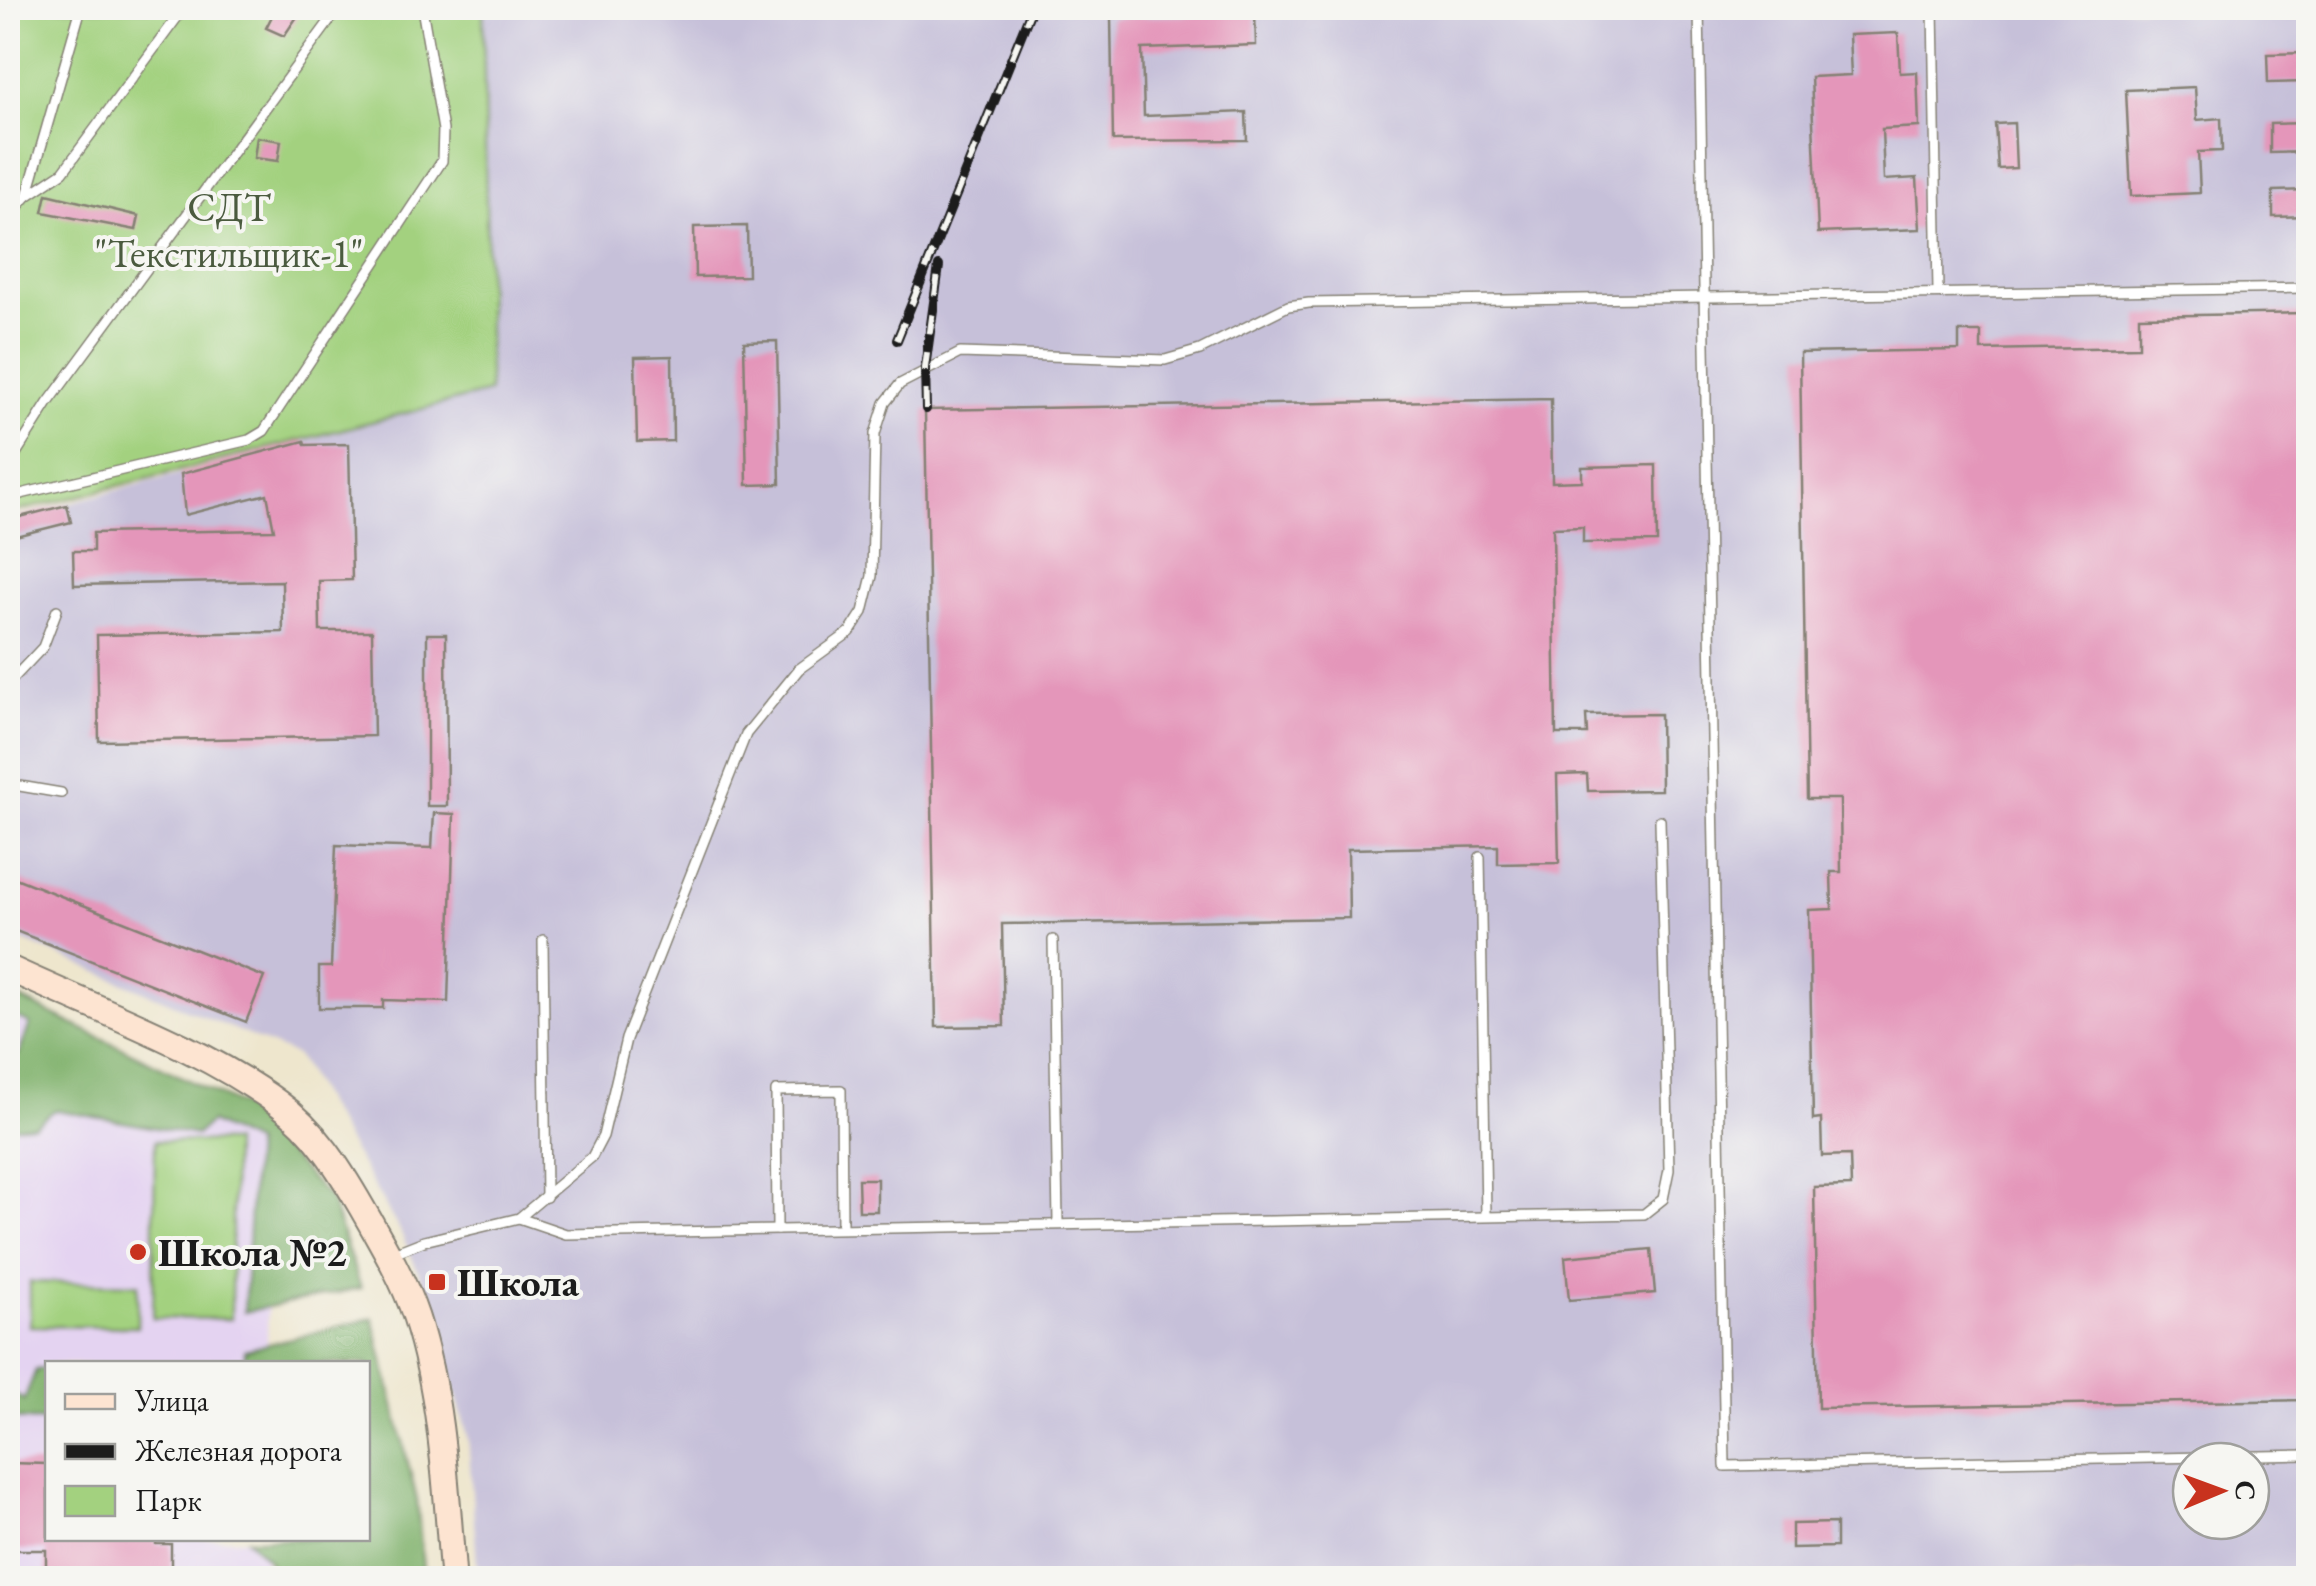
<svg xmlns="http://www.w3.org/2000/svg" width="2316" height="1586" font-family="'EB Garamond',serif">
  <rect width="100%" height="100%" fill="#f6f6f2"/>
  <filter id="ink" filterUnits="userSpaceOnUse"><feTurbulence type="fractalNoise" baseFrequency=".01" numOctaves="2"/><feDisplacementMap in="SourceGraphic" scale="20" xChannelSelector="R" yChannelSelector="G"/><feConvolveMatrix kernelMatrix="1 2 1 2 8 2 1 2 1" color-interpolation-filters="sRGB"/></filter>
  <filter id="wash" filterUnits="userSpaceOnUse"><feTurbulence type="fractalNoise" baseFrequency=".0048" numOctaves="4" result="noise"/><feDisplacementMap in="SourceGraphic" scale="40" xChannelSelector="R" yChannelSelector="G"/><feGaussianBlur stdDeviation="2.25" result="paint"/><feColorMatrix in="noise" values="0 0 0 0 0 0 0 0 0 0 0 0 0 0 0 0 0 1.4 0 .05"/><feComposite in="paint" operator="in"/></filter>
  <g filter="url(#wash)">
    <rect width="100%" height="100%" fill="#eee6cd"/>
    <polygon fill="#e4d3f1" points="8,1003 270,1141 267,1363 48,1364 48,1538 265,1539 265,1578 8,1578"/>
    <path fill="#c6c0d9" fill-rule="evenodd" d="M481 8H2308V1578H478L468 1436 422 1280 401 1233 297 1056 8 934V519L485 393ZM2191 1461H2251V1521H2191Z"/>
    <g fill="#a3d17f" stroke="#60764e" stroke-width="2.5">
      <polygon points="8,8 483,8 489,392 8,514"/>
      <polygon points="155,1141 233,1142 231,1319 153,1318"/>
      <polygon points="30,1282 138,1284 137,1327 30,1326"/>
    </g>
    <g fill="#82b36e" stroke="#4f6845" stroke-width="2.5">
      <polygon points="8,993 242,1106 330,1199 361,1288 244,1312 254,1143 210,1122 196,1135 55,1110 35,1125 8,1127 8,1056 19,1054 30,1024 8,1013"/>
      <polygon points="373,1318 417,1500 424,1578 270,1578 269,1561 247,1539 368,1538 368,1364 245,1363 245,1350"/>
      <polygon points="47,1368 47,1421 8,1419 8,1390 24,1400 36,1370"/>
    </g>
    <g id="blocks">
      <g fill="#e496ba">
        <polygon points="258,8 303,8 284,36 266,28 273,14"/>
        <polygon points="1255,13 1256,45 1142,49 1144,116 1246,112 1247,140 1113,141 1111,18"/>
        <polygon points="1898,33 1900,73 1917,72 1919,127 1882,129 1884,180 1917,178 1920,229 1818,233 1811,77 1851,75 1849,35"/>
        <polygon points="2308,53 2308,82 2268,83 2267,54"/>
        <polygon points="2195,87 2197,120 2221,118 2222,151 2198,152 2200,193 2131,196 2126,90"/>
        <polygon points="2014,123 2016,168 1998,169 1995,124"/>
        <polygon points="2308,123 2308,152 2270,153 2270,124"/>
        <polygon points="257,137 281,141 278,161 254,158"/>
        <polygon points="2308,190 2308,216 2273,217 2273,191"/>
        <polygon points="47,194 139,216 136,230 43,212"/>
        <polygon points="747,226 748,276 695,277 694,227"/>
        <polygon points="2308,313 2308,1400 1818,1408 1814,1187 1851,1186 1850,1155 1822,1156 1821,1119 1813,1120 1809,910 1832,909 1831,872 1841,872 1840,799 1807,799 1800,353 1959,350 1959,332 1981,332 1981,350 2139,347 2139,316"/>
        <polygon points="777,341 780,484 747,485 744,342"/>
        <polygon points="672,356 673,441 637,442 635,357"/>
        <polygon points="1551,399 1552,482 1582,481 1582,467 1656,465 1657,542 1583,543 1583,527 1553,528 1556,734 1587,734 1586,715 1660,714 1661,790 1588,791 1587,774 1557,775 1559,863 1498,864 1498,846 1348,849 1349,918 1002,924 1004,1026 936,1027 925,410"/>
        <polygon points="304,441 305,445 349,444 352,580 319,581 320,631 372,631 374,736 99,741 97,635 283,632 282,581 74,585 73,551 93,551 93,533 274,530 267,494 185,515 181,474"/>
        <polygon points="67,505 71,522 8,538 8,520"/>
        <polygon points="427,634 446,634 447,806 427,806"/>
        <polygon points="434,813 454,814 448,1002 383,1000 383,1008 319,1008 319,967 331,967 336,845 432,848"/>
        <polygon points="8,875 264,977 246,1022 8,928"/>
        <polygon points="858,1179 877,1179 877,1211 859,1211"/>
        <polygon points="1651,1249 1655,1293 1569,1300 1565,1257"/>
        <polygon points="8,1463 48,1464 48,1538 156,1538 156,1544 171,1544 171,1578 46,1578 46,1550 8,1550"/>
        <polygon points="1836,1523 1836,1547 1792,1548 1792,1524"/>
      </g>
    </g>
  </g>
  <g filter="url(#ink)">
    <use href="#blocks" fill-opacity="0" stroke="#858174" stroke-width="2.5"/>
    <g fill="none" stroke-linecap="round" stroke-linejoin="round">
      <defs>
        <g id="lane">
          <polyline points="1699,8 1725,1466 2308,1455"/>
          <polyline points="1933,8 1938,292"/>
          <polyline points="27,196 63,172 184,8"/>
          <polyline points="8,218 27,196 81,8"/>
          <polyline points="8,466 48,403 339,8"/>
          <polyline points="8,497 249,440 264,431 442,161 443,130 422,8"/>
          <polyline points="8,684 43,647 57,610"/>
          <polyline points="8,784 61,793"/>
          <polyline points="1480,857 1486,1215"/>
          <polyline points="543,940 546,1197"/>
          <polyline points="1053,940 1058,1222"/>
          <polyline points="519,1218 566,1234 1644,1214 1663,1199 1669,1170 1660,820"/>
          <polyline points="777,1230 776,1091 841,1090 842,1228"/>
          <polyline points="391,1254 424,1241 519,1218 592,1157 603,1136 626,1039 746,734 799,669 850,632 863,612 872,576 875,434 885,403 900,384 960,353 1165,360 1200,350 1288,306 1309,303 2308,288"/>
        </g>
        <path id="secondary" d="M8 968C97 1010 198 1045 278 1103 315 1129 340 1170 362 1208 382 1243 403 1278 416 1317 443 1401 446 1491 453 1578"/>
      </defs>
      <use href="#lane" stroke="#858174" stroke-width="12"/>
      <use href="#secondary" stroke="#858174" stroke-width="29"/>
      <use href="#lane" stroke="#fff" stroke-width="9"/>
      <use href="#secondary" stroke="#fde4d1" stroke-width="25"/>
      <defs>
        <g id="rail">
          <polyline points="897,340 1032,8"/>
          <polyline points="926,409 925,368 939,266"/>
        </g>
      </defs>
      <use href="#rail" stroke="#1c1c1c" stroke-width="10"/>
      <use href="#rail" stroke="#f6f6f2" stroke-width="6" stroke-dasharray="19" stroke-linecap="butt"/>
    </g>
  </g>
  <g fill="#c8321e" stroke="#f6f6f2" stroke-width="4">
    <circle cx="138" cy="1252" r="10"/>
    <rect x="427" y="1272" width="20" height="20" rx="5"/>
  </g>
  <g text-anchor="middle" stroke-width="8" stroke-linejoin="round" paint-order="stroke">
    <g font-size="40" fill="#4b5b3f" stroke="#f6f6f2">
      <text x="229" y="221">СДТ<tspan x="229" dy="46">"Текстильщик-1"</tspan></text>
    </g>
    <g font-size="40" font-weight="bold" fill="#1c1c1c" stroke="#f6f6f2" text-anchor="start">
      <text x="158" y="1266">Школа №2</text>
      <text x="457" y="1296">Школа</text>
    </g>
  </g>
  <rect width="2316" height="1586" fill="none" stroke="#f6f6f2" stroke-width="40"/>
  <rect x="45" y="1361" width="325" height="180" fill="#f6f6f2" stroke="#9f9f9c" stroke-width="2.5"/>
  <rect x="65" y="1394" width="50" height="15" fill="#fde4d1" stroke="#9f9f9c" stroke-width="2.5"/>
  <text x="135" y="1411" font-size="30" fill="#1c1c1c">Улица</text>
  <rect x="65" y="1444" width="50" height="15" fill="#1c1c1c" stroke="#9f9f9c" stroke-width="2.5"/>
  <text x="135" y="1461" font-size="30" fill="#1c1c1c">Железная дорога</text>
  <rect x="65" y="1486" width="50" height="30" fill="#a3d17f" stroke="#9f9f9c" stroke-width="2.5"/>
  <text x="135" y="1511" font-size="30" fill="#1c1c1c">Парк</text>
  <g transform="translate(2221 1491) rotate(89)"><circle r="48" fill="#f6f6f2" stroke="#9f9f9c" stroke-width="2.5"/>
  <path d="M0-8L18 38L0 25L-18 38Z" fill="#c8321e"/>
  <text y="-15" font-size="28" font-weight="bold" text-anchor="middle" fill="#1c1c1c">С</text>
  </g>
</svg>
